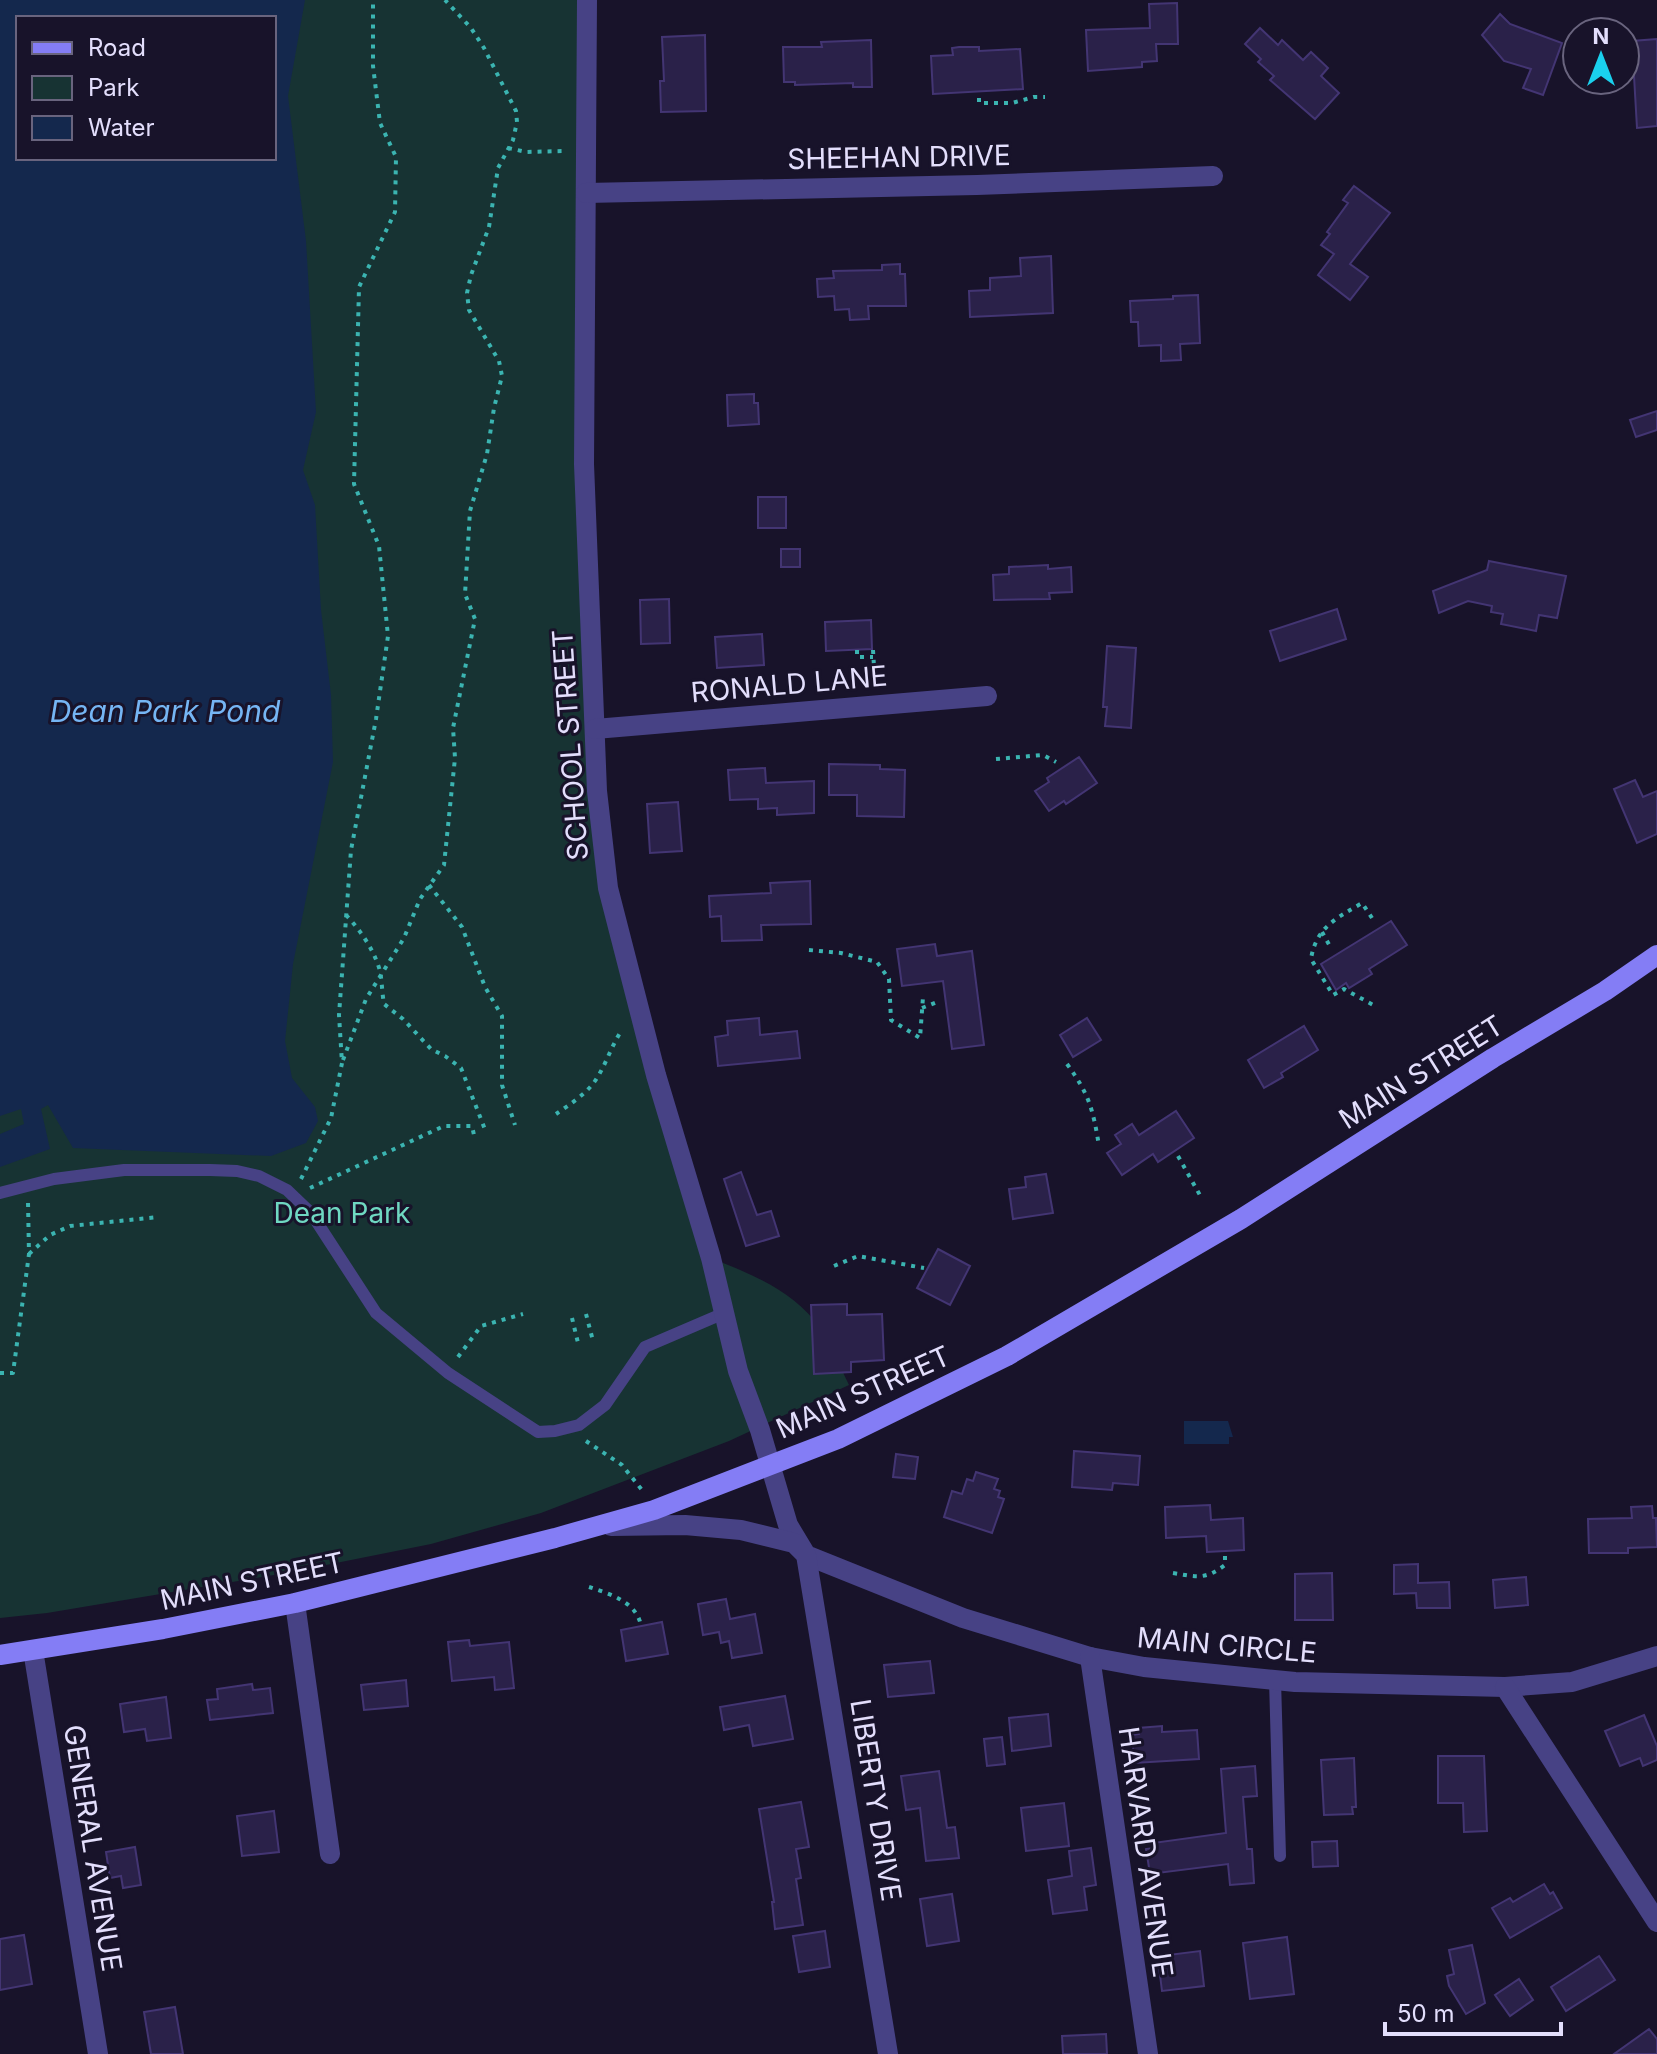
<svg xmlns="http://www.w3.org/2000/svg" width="1657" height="2054" font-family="Inter,sans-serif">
  <rect width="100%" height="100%" fill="#18132a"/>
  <path fill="#173333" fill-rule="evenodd" d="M0 0H581L588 786 710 1258C752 1274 794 1291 821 1329 832 1345 840 1367 849 1385L729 1441 541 1513 431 1544 286 1573 47 1613 0 1618ZM18 18H274V158H18Z"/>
  <g fill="#14284d" fill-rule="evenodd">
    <path d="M0 0H305L288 96 306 241 316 412 303 470 315 505 321 610 331 695 333 762 293 964 285 1041 292 1078 315 1107 318 1121 306 1143 271 1156 73 1148 48 1105 41 1109 50 1149 0 1167V1134L24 1124 21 1109 0 1116ZM18 18H274V158H18Z"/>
    <polygon points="1184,1421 1228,1421 1233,1437 1229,1437 1229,1444 1184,1444"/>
  </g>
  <g fill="#2a2149" stroke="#433573" stroke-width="2">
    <polygon points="1177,3 1178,44 1156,44 1157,61 1142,62 1142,67 1088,71 1086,30 1150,28 1149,4"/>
    <polygon points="1500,14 1510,24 1562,43 1543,95 1523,88 1531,69 1504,61 1482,35"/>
    <polygon points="1260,28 1278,45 1282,40 1303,60 1311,52 1328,68 1321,76 1339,93 1315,119 1270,80 1274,76 1258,62 1261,59 1245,44"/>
    <polygon points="705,35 706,111 661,112 660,81 664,81 662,37"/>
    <polygon points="1657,39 1657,126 1637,128 1632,41"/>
    <polygon points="871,40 872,87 853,87 853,83 795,85 795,82 784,82 783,47 822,47 821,42"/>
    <polygon points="959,47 979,47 979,51 1020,49 1023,89 933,94 931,56 953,55 952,48"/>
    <polygon points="1354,186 1390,213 1350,264 1368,277 1350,300 1318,275 1334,254 1321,245 1330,234 1327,232 1348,203 1343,200"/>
    <polygon points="1051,256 1053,313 970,317 969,291 990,290 990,278 1021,276 1020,258"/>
    <polygon points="900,264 900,274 905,274 906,306 868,306 869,319 850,320 849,309 835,310 834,296 818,297 817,279 834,278 833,271 882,270 882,265"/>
    <polygon points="1198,295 1200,343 1180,344 1181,360 1161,361 1161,345 1139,346 1138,322 1131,322 1130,301 1173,299 1173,296"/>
    <polygon points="754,394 754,403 758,403 759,424 728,426 727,395"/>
    <polygon points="1657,411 1657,430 1636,437 1630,420"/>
    <rect x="758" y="497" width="28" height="31"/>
    <rect x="781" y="549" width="19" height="18"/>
    <polygon points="1489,561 1566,576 1557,618 1539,615 1536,631 1501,624 1503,614 1491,612 1492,606 1468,601 1439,613 1433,591 1487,570"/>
    <polygon points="1048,565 1048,569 1071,567 1072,592 1049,593 1050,599 994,600 993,575 1009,574 1009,567"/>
    <polygon points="669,599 670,643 641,644 640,600"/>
    <polygon points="1337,609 1346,639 1280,661 1270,631"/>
    <polygon points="871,620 872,649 826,651 825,622"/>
    <polygon points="762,634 764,665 717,668 715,637"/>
    <polygon points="1107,646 1136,648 1131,728 1105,726 1107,707 1103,707"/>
    <polygon points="1079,757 1097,783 1066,804 1064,801 1049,811 1035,791 1049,782 1047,778"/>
    <polygon points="829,764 880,765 880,769 905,770 904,817 857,816 857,795 829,795"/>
    <polygon points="765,768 766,783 814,781 814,813 777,815 777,808 758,809 758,799 730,800 728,770"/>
    <polygon points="1635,780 1643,797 1657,791 1657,834 1637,843 1614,789"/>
    <polygon points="678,802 682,851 650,853 647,804"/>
    <polygon points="810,881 811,924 761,925 762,940 722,941 721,916 710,917 709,896 771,893 770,883"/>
    <polygon points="1391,921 1407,945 1369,969 1372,974 1349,988 1346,983 1336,990 1321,964"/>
    <polygon points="935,944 937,956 972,951 984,1045 952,1049 943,981 902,986 897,949"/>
    <polygon points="759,1018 760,1035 797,1031 800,1058 718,1066 715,1037 728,1035 727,1021"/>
    <polygon points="1087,1018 1101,1040 1073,1057 1060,1035"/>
    <polygon points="1304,1026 1318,1050 1281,1073 1283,1077 1264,1088 1248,1060"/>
    <polygon points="1176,1111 1194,1138 1158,1162 1153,1154 1122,1175 1107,1153 1121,1144 1115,1135 1132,1124 1139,1135"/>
    <polygon points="741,1172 757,1215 771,1211 779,1236 746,1246 724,1179"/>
    <polygon points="1046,1174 1053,1213 1013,1219 1009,1189 1026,1187 1025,1177"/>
    <polygon points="938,1249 970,1266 950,1305 917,1288"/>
    <polygon points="847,1304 847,1315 882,1314 884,1360 851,1362 851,1372 814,1374 811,1305"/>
    <polygon points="1074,1451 1140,1456 1138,1485 1113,1483 1112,1490 1072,1487"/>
    <polygon points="896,1454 918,1457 915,1479 893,1477"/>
    <polygon points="976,1472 998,1479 994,1489 1000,1491 998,1497 1004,1499 992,1533 944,1517 952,1491 962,1494 967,1479 973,1481"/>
    <polygon points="1210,1505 1211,1520 1243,1518 1244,1550 1207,1552 1206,1536 1166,1538 1165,1507"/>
    <polygon points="1652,1506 1653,1518 1656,1518 1657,1547 1628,1548 1628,1553 1589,1553 1588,1519 1632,1518 1631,1507"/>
    <polygon points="1418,1564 1418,1583 1449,1582 1450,1608 1417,1608 1416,1593 1394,1594 1394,1565"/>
    <polygon points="1332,1573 1333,1620 1295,1620 1295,1574"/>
    <polygon points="1526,1577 1528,1605 1495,1608 1493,1580"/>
    <polygon points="726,1599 730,1619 755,1614 762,1653 732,1658 729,1641 721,1643 719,1632 703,1635 698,1604"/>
    <polygon points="662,1622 668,1654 626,1661 621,1630"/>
    <polygon points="469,1640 470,1646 509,1642 514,1688 495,1690 494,1677 452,1681 448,1642"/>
    <polygon points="930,1661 934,1693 888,1697 884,1665"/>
    <polygon points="406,1680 408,1706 364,1710 361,1685"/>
    <polygon points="252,1684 253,1690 270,1688 273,1713 210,1720 207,1700 218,1699 217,1689"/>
    <polygon points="785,1696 793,1739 753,1746 749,1725 724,1730 720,1707"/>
    <polygon points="166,1697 171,1738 147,1741 145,1729 124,1732 120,1704"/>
    <polygon points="1048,1714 1051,1746 1012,1751 1009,1718"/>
    <polygon points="1644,1715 1657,1746 1657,1760 1643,1766 1640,1758 1620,1766 1605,1731"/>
    <polygon points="1162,1726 1162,1732 1197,1730 1199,1759 1134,1763 1132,1735 1139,1734 1138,1728"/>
    <polygon points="1002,1737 1005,1764 987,1766 984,1739"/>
    <polygon points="1438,1756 1484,1756 1487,1831 1464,1832 1463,1803 1438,1803"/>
    <polygon points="1354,1758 1356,1807 1352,1807 1353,1814 1324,1815 1321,1760"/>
    <polygon points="1255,1766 1257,1796 1243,1797 1247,1849 1252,1849 1254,1883 1230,1885 1228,1864 1150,1874 1146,1849 1154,1848 1153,1843 1226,1833 1221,1769"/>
    <polygon points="939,1771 947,1828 955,1827 959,1858 926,1861 920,1808 906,1810 901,1776"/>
    <polygon points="801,1802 809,1847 796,1849 801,1878 796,1879 803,1925 775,1929 772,1902 774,1902 759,1809"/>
    <polygon points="1064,1803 1069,1846 1026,1851 1021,1808"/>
    <polygon points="274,1811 279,1852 242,1856 237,1816"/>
    <polygon points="1337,1841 1338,1866 1313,1867 1312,1842"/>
    <polygon points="135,1847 141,1885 123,1888 121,1876 110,1878 106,1852"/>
    <polygon points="1091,1848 1096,1885 1084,1887 1087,1910 1053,1914 1048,1880 1072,1876 1069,1851"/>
    <polygon points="1544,1884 1550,1894 1553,1892 1562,1908 1510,1938 1492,1908 1510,1898 1513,1902"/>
    <polygon points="952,1894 959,1941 927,1946 920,1899"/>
    <polygon points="825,1931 830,1967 799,1972 793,1936"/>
    <polygon points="24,1935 32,1984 0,1990 0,1939"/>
    <polygon points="1287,1937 1294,1994 1250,1999 1243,1943"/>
    <polygon points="1472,1945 1485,2003 1466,2014 1449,1986 1447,1976 1454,1974 1449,1950"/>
    <polygon points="1200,1951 1204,1986 1162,1991 1159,1967 1170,1966 1168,1955"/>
    <polygon points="1599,1956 1615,1980 1566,2011 1551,1987"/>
    <polygon points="1519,1979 1533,2000 1510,2016 1495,1995"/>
    <polygon points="175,2007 183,2054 151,2054 144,2012"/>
    <polygon points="1649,2029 1657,2039 1657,2054 1614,2054"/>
    <polygon points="1106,2034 1107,2054 1063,2054 1062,2036"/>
  </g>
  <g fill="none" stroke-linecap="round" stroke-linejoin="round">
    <g stroke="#3bb4b1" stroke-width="4" stroke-dasharray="4 6" stroke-linecap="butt">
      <polyline points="979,98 979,103 1012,103 1034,97 1045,97"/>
      <polyline points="508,148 526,152 565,151"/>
      <polyline points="857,650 857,657 873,657"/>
      <polyline points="873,650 875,684"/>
      <polyline points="996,759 1043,755 1056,762"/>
      <polyline points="429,885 462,927 485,987 502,1016 502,1085 515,1125"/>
      <path d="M346 915C361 931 374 950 380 971 382 981 382 993 384 1004L403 1019 431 1049 445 1056 461 1068 486 1132"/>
      <path d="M1372 918 1362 903C1337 918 1316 927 1311 959L1333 995 1344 989 1377 1007"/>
      <polyline points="1322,932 1331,948"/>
      <polyline points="809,950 841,953 877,962 889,979 891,1020 920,1038 923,997"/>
      <polyline points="922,1008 937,1002"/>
      <polyline points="343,1060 366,999 404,938 420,899 444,865 455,758 453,728 475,619 465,594 470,511 487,454 494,408 502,376 499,361 469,310 467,293 471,275 489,227 498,168 513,140 517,122 516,111 484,48 471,28 445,0"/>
      <path d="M1067 1064C1089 1094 1093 1109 1099 1146"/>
      <path d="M556 1114C568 1106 587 1093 595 1081 606 1065 611 1046 622 1030"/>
      <polyline points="1178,1156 1201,1197"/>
      <polyline points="301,1179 331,1118 342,1063 339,1015 351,850 376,719 388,636 379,546 354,484 359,287 395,212 396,157 380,123 373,66 373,0"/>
      <polyline points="310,1188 444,1126 472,1126 474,1135"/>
      <polyline points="29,1254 50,1235 70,1226 159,1217"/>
      <polyline points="834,1266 858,1256 924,1268"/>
      <polyline points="586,1314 593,1341"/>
      <polyline points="572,1318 579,1347"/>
      <polyline points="458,1357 481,1326 523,1314"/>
      <polyline points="0,1373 13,1373 29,1254 28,1202"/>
      <polyline points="586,1441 622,1465 642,1490"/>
      <path d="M1173 1573C1197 1577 1205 1580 1225 1565V1551"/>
      <path d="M589 1587C610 1594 637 1602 641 1626"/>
    </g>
    <g stroke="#474285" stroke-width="12">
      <polyline points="0,1193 54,1179 124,1170 210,1170 237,1171 259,1176 287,1190 311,1213 376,1313 448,1373 538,1432 555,1431 579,1425 605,1405 645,1347 722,1314"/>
      <polyline points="1275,1680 1280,1856"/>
    </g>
    <g stroke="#474285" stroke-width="20">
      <polyline points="587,0 584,464 597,791 608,888 656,1075 711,1258 738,1371 760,1430 788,1525 806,1555 963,1618 1090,1657 1144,1667 1295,1682 1505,1687 1572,1682 1657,1656"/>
      <polyline points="586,193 977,185 1213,176"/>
      <polyline points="595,729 987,696"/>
      <polyline points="611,1526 685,1525 741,1530 794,1543 806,1555 888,2054"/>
      <polyline points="295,1603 330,1854"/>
      <polyline points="33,1650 98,2054"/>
      <polyline points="1090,1657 1148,2054"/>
      <polyline points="1505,1687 1657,1922"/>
    </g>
    <polyline stroke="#847df5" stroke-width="20" points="0,1655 163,1629 295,1603 555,1538 654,1510 838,1439 1007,1356 1241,1219 1493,1058 1605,991 1657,955"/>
  </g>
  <g text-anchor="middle" stroke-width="6" stroke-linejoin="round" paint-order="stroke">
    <g font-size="28" fill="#e3defc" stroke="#18132a">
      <text transform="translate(899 157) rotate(-1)" y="10">SHEEHAN DRIVE</text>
      <text transform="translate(789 684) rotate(-5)" y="10">RONALD LANE</text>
      <text transform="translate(570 745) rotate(-94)" y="10">SCHOOL STREET</text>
      <text transform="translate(1421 1072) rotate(-32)" y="10">MAIN STREET</text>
      <text transform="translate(863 1392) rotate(-24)" y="10">MAIN STREET</text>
      <text transform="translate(252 1581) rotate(-12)" y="10">MAIN STREET</text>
      <text transform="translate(1227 1645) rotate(5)" y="10">MAIN CIRCLE</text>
      <text transform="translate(876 1800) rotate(81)" y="10">LIBERTY DRIVE</text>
      <text transform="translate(93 1848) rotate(81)" y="10">GENERAL AVENUE</text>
      <text transform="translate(1146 1852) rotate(82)" y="10">HARVARD AVENUE</text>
    </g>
    <g font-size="28" fill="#6fd8c2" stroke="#18132a">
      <text x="342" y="1223">Dean Park</text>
    </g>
    <g font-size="30" font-style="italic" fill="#75b5f4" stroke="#18132a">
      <text x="165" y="722">Dean Park Pond</text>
    </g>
  </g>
  <rect x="16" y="16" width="260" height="144" fill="#18132a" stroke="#69647e" stroke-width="2"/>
  <rect x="32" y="42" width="40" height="12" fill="#847df5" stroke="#69647e" stroke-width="2"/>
  <text x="88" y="56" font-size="24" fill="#e3defc">Road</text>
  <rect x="32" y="76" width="40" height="24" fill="#173333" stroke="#69647e" stroke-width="2"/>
  <text x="88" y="96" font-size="24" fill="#e3defc">Park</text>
  <rect x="32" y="116" width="40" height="24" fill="#14284d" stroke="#69647e" stroke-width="2"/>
  <text x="88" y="136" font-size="24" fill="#e3defc">Water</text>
  <g transform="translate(1601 56)"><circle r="38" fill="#18132a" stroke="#69647e" stroke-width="2"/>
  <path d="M0-6L14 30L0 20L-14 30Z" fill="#1ad0ed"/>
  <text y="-12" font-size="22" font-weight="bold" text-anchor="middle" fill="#e3defc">N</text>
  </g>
  <path d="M1385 2022v12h176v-12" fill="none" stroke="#e3defc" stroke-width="4"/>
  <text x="1397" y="2022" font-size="24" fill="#e3defc" stroke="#18132a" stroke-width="6" paint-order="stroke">50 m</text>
</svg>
